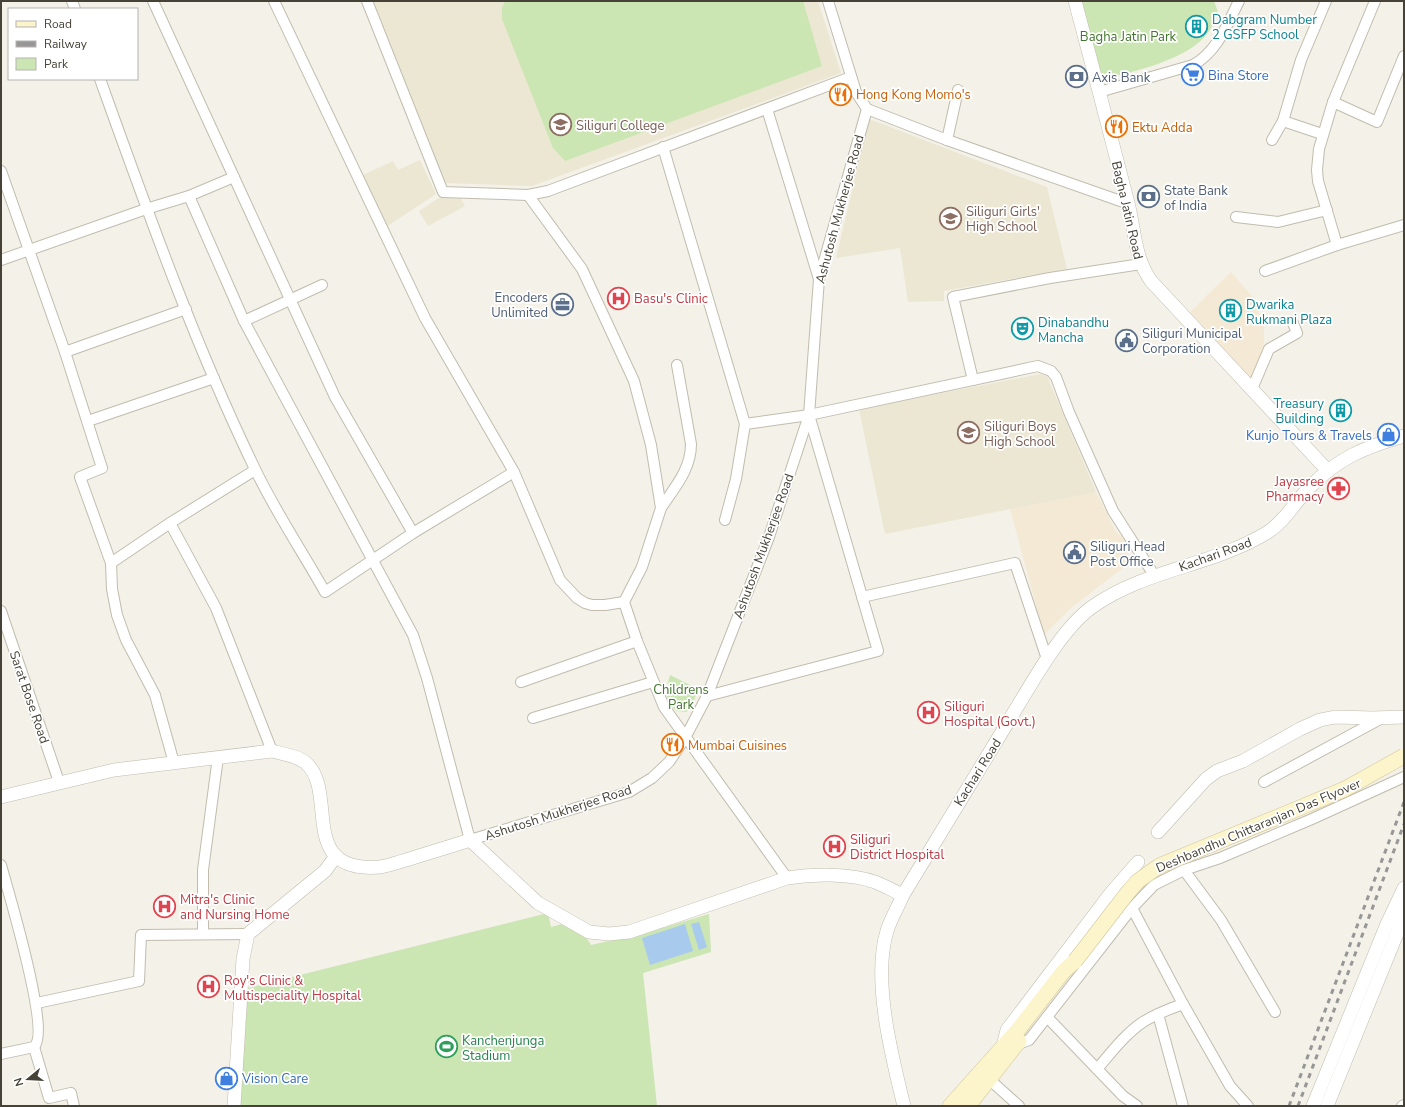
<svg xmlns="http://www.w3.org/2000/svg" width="1405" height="1107" font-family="'Nunito Sans',sans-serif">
  <rect width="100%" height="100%" fill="#f3f1e8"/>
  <g fill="#f4e9d5">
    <polygon points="1231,272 1252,296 1264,326 1264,352 1259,366 1251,378 1190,312"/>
    <polygon points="1096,492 1116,532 1127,541 1128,564 1071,608 1044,635 1010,509"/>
  </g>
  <g fill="#ece7d3">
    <polygon points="372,1 818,1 841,73 532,186 445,183"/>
    <polygon points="869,119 1047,187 1067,269 944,291 944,301 908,302 900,248 836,258"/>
    <polygon points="420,160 436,194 386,227 363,175 393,161 398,170"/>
    <polygon points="460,197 465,206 428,226 419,211 439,198"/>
    <polygon points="1040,374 1047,376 1096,492 885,534 859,409"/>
  </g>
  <g fill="#cbe5b3">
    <polygon points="505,1 803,1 822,66 565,161 553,148 502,19 502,8"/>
    <path d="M1082 1H1214L1218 12C1215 19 1212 28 1207 34 1187 60 1133 72 1102 79Z"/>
    <path d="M670 675 698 689 692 707 686 712 677 711C663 701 666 690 670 675Z"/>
    <polygon points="548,913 551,927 562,924 586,937 591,945 652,931 709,914 711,952 643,973 657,1106 240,1106 248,988"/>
  </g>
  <g fill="#a8cbed">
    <polygon points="699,922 707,947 699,950 691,924"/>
    <polygon points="685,924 693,951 650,965 642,938"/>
  </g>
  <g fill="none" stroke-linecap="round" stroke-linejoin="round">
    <defs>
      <g id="minor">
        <polyline points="72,1 75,9"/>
        <polyline points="153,1 335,397 413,533"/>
        <polyline points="274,1 425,318 514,472 560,580 577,598 585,603 592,605 605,605 624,602"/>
        <polyline points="367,1 443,192 528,195 548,191 851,77"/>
        <polyline points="828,1 856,92 867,109"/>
        <path d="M100 79C147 210 194 343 255 469 275 511 302 551 325 592L413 533 514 472"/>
        <path d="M1099 92 1193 65C1217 52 1227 25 1239 1"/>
        <polyline points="1333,102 1377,122 1404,56"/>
        <polyline points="767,109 819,279"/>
        <polyline points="867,109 947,140 1129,204"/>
        <polyline points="1283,121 1322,134"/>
        <polyline points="947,140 958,90"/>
        <polyline points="1272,140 1283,121 1301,60 1326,1"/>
        <polyline points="663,147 745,424 736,479 725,520"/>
        <polyline points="1,171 65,352 102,468 80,477 111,563 112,589 117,615 126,640 155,695 174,763"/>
        <polyline points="528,195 582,269 634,381 651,445 661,508 642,567 624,602 637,641 664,707 787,878"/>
        <polyline points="189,196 244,321 413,635 427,678 470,840 629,792 652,778 669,762 685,738 707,696 769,537 809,415 819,279 867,109"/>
        <polyline points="1236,217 1278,222 1327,210"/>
        <polyline points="1337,245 1318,181 1317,170 1319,149 1333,102 1375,1"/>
        <polyline points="1,260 146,209 189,196 234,177"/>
        <polyline points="1265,271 1337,245 1404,225"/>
        <polyline points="244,321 322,285"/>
        <polyline points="65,352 186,309"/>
        <polyline points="973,380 953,297 1050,278 1141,264"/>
        <polyline points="1252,389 1269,349 1297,333 1293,323"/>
        <polyline points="88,421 214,378"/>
        <polyline points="745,424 809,415 1038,366 1051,371 1056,377 1069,412 1113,511 1154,575"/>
        <path d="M661 508C674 488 691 470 691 444L677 365"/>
        <polyline points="170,523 216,608 272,751"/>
        <polyline points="111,563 170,523 255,470"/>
        <polyline points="862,597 1015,563 1047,659"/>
        <polyline points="1,611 59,782"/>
        <polyline points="521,682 637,641"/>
        <polyline points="707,696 878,651 809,415"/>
        <polyline points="533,718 653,682"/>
        <polyline points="1264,782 1382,718"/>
        <path d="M1 865C8 891 51 1032 34 1047L1 1054"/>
        <polyline points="1184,870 1221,920 1275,1012"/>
        <polyline points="1132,908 1183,1004 1230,1086 1248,1106"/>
        <polyline points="203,934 203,870 218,757"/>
        <polyline points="37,1003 139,981 141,935 248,934"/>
        <polyline points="1158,1014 1183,1106"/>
        <polyline points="1048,1018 1123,1096 1137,1106"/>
        <polyline points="1016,1045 1029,1040 1132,908 1154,885 1184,870 1220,858 1312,819 1404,777"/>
        <polyline points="34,1047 49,1098 71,1093 74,1106"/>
        <path d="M1097 1069C1111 1053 1125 1034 1143 1022 1156 1014 1169 1009 1183 1004"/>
        <polyline points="990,1080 1019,1106"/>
        <polyline points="1402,1106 1404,1105"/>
      </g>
      <g id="tertiary">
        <path d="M1075 1C1093 68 1111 136 1128 203 1135 230 1134 257 1151 281L1328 471"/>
        <path d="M1 797 114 770 272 751C283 754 298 756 306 763 339 792 296 874 380 867 389 866 398 862 406 860 428 853 449 847 470 840L538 903 568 920 589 932 609 934 629 932 787 878C813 874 850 873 875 882 885 886 894 891 903 895"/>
        <polyline points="1158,832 1206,779 1217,771 1243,761 1300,729 1320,720 1335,717 1373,718 1404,717"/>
        <polyline points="1003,1046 1007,1030 1111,893 1138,862"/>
        <polyline points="234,1106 243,959 248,934 325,871 336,856"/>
        <path d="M904 1106C892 1057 872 980 887 931 891 918 898 907 903 895 938 837 973 779 1008 722 1030 687 1059 631 1092 607 1145 569 1213 566 1268 532 1285 521 1295 502 1309 488 1338 458 1365 447 1404 436"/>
        <polyline points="1313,1106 1387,924 1404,888"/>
        <polyline points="1327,1106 1398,931 1404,908"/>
      </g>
      <g id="secondary">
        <polyline points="950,1106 1018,1030 1063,972 1075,961"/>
        <polyline points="968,1106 1019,1041"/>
      </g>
    </defs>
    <use href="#minor" stroke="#c1bcae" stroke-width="12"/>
    <use href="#tertiary" stroke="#c1bcae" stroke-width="14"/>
    <use href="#secondary" stroke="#d1c69a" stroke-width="16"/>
    <use href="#minor" stroke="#fff" stroke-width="10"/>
    <use href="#tertiary" stroke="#fff" stroke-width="13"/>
    <use href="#secondary" stroke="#fcf4ca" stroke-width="15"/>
    <g stroke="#979797" stroke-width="3" stroke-dasharray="5 5" stroke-linecap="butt">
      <polyline points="1289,1106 1404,802"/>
      <polyline points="1298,1106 1404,824"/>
    </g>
    <defs>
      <polyline id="secondary-bridge" points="1075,961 1129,891 1138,881 1159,866 1345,789 1404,756"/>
    </defs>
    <use href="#secondary-bridge" stroke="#d1c69a" stroke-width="16" stroke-linecap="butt"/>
    <use href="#secondary-bridge" stroke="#fcf4ca" stroke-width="15"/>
  </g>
  <defs>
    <symbol id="building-ring" viewBox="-11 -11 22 22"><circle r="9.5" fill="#fff" stroke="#0f9aa8" stroke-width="1.5"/><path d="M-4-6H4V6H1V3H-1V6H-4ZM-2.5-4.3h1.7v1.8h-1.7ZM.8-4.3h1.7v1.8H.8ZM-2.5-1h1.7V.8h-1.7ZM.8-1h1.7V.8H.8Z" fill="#0f9aa8"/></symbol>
    <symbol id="supermarket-ring" viewBox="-11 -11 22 22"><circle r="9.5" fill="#fff" stroke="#3f7fe0" stroke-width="1.5"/><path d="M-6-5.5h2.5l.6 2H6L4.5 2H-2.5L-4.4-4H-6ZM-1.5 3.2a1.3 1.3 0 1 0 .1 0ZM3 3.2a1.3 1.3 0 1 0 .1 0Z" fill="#3f7fe0"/></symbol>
    <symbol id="bank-ring" viewBox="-11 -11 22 22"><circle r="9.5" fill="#fff" stroke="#5c6f8a" stroke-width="1.5"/><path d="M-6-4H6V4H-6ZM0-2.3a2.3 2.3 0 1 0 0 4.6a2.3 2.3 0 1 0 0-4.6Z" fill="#5c6f8a"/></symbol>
    <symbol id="restaurant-ring" viewBox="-11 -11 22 22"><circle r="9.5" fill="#fff" stroke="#e8710a" stroke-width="1.5"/><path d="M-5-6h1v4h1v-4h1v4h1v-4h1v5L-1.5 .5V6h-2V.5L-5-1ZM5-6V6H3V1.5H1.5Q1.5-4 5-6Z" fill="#e8710a"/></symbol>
    <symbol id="university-ring" viewBox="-11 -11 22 22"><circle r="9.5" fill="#fff" stroke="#8d6e63" stroke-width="1.5"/><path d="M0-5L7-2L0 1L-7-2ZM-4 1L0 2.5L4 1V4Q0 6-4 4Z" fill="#8d6e63"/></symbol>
    <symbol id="school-ring" viewBox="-11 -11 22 22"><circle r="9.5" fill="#fff" stroke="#8d6e63" stroke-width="1.5"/><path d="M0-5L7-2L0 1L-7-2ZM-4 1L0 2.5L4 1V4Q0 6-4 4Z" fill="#8d6e63"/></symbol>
    <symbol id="hospital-ring" viewBox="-11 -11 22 22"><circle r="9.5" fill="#fff" stroke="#e0444e" stroke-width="1.5"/><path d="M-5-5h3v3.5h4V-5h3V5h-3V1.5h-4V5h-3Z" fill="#e0444e"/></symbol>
    <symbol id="office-ring" viewBox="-11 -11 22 22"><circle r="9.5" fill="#fff" stroke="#5c6f8a" stroke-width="1.5"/><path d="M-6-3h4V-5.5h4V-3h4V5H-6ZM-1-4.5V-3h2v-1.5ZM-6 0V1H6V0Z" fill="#5c6f8a"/></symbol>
    <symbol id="theatre-ring" viewBox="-11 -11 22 22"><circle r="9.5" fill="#fff" stroke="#0f9aa8" stroke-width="1.5"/><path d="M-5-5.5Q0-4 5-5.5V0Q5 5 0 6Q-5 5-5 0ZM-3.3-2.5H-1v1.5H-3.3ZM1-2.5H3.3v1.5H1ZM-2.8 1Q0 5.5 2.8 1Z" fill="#0f9aa8"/></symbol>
    <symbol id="civic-ring" viewBox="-11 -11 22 22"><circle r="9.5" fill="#fff" stroke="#5c6f8a" stroke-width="1.5"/><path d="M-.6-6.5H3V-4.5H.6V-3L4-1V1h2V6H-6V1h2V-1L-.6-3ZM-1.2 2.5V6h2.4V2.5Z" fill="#5c6f8a"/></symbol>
    <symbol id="shop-ring" viewBox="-11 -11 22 22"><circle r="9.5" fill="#fff" stroke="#3f7fe0" stroke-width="1.5"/><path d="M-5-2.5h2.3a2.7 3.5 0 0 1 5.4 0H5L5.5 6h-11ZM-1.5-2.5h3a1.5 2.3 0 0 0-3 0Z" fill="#3f7fe0"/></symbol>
    <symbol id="pharmacy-ring" viewBox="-11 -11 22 22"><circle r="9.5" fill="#fff" stroke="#e0444e" stroke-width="1.5"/><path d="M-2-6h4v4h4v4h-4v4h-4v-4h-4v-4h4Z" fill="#e0444e"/></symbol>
    <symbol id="stadium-ring" viewBox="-11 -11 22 22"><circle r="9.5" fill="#fff" stroke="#2e9e5b" stroke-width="1.5"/><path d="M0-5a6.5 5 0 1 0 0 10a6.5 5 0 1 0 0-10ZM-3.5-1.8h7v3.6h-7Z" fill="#2e9e5b"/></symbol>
  </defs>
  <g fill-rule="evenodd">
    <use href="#building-ring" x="1184" y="14" width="25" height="25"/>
    <use href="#supermarket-ring" x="1180" y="62" width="25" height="25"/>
    <use href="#bank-ring" x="1064" y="64" width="25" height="25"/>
    <use href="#restaurant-ring" x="828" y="82" width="25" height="25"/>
    <use href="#university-ring" x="548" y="112" width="25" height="25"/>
    <use href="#restaurant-ring" x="1104" y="114" width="25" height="25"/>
    <use href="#bank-ring" x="1136" y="184" width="25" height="25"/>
    <use href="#school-ring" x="938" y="206" width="25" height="25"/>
    <use href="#hospital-ring" x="606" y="286" width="25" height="25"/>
    <use href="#office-ring" x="550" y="292" width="25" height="25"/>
    <use href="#building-ring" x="1218" y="298" width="25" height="25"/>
    <use href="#theatre-ring" x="1010" y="316" width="25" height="25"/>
    <use href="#civic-ring" x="1114" y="328" width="25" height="25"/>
    <use href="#building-ring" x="1328" y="398" width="25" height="25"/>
    <use href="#school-ring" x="956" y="420" width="25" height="25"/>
    <use href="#shop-ring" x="1376" y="422" width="25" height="25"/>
    <use href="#pharmacy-ring" x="1326" y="476" width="25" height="25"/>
    <use href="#civic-ring" x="1062" y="540" width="25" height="25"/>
    <use href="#hospital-ring" x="916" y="700" width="25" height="25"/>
    <use href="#restaurant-ring" x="660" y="732" width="25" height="25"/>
    <use href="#hospital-ring" x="822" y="834" width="25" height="25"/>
    <use href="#hospital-ring" x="152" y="894" width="25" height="25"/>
    <use href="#hospital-ring" x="196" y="974" width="25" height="25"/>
    <use href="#stadium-ring" x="434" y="1034" width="25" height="25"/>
    <use href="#shop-ring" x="214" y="1066" width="25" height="25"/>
  </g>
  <g text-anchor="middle" stroke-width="3.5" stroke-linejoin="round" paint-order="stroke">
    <g font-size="13" fill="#0d838f" stroke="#fff" text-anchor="start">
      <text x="1212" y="24">Dabgram Number<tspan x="1212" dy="15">2 GSFP School</tspan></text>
      <text x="1246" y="309">Dwarika<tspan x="1246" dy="15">Rukmani Plaza</tspan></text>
      <text x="1038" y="327">Dinabandhu<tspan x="1038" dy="15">Mancha</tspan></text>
      <text x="1324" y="408" text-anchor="end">Treasury<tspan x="1324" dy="15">Building</tspan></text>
    </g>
    <g font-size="13" fill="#43762d" stroke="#fff">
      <text x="1128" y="41">Bagha Jatin Park</text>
      <text x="681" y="694">Childrens<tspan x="681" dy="15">Park</tspan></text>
    </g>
    <g font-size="13" fill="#366cbe" stroke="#fff" text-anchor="start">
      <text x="1208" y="80">Bina Store</text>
      <text x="1372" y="440" text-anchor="end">Kunjo Tours &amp; Travels</text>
      <text x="242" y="1083">Vision Care</text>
    </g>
    <g font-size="13" fill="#4e5e75" stroke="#fff" text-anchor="start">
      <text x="1092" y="82">Axis Bank</text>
      <text x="1164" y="195">State Bank<tspan x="1164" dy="15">of India</tspan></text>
      <text x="548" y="302" text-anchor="end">Encoders<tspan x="548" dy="15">Unlimited</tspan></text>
      <text x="1142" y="338">Siliguri Municipal<tspan x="1142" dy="15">Corporation</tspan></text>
      <text x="1090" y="551">Siliguri Head<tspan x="1090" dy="15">Post Office</tspan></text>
    </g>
    <g font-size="13" fill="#c56008" stroke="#fff" text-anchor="start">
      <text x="856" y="99">Hong Kong Momo's</text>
      <text x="1132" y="132">Ektu Adda</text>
      <text x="688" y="750">Mumbai Cuisines</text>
    </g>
    <g font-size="13" fill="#785e54" stroke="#fff" text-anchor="start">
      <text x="576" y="130">Siliguri College</text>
      <text x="966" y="216">Siliguri Girls'<tspan x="966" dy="15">High School</tspan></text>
      <text x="984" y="431">Siliguri Boys<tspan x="984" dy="15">High School</tspan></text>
    </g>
    <g font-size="13" fill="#464237" stroke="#fff">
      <text transform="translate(839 209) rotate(-75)" y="5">Ashutosh Mukherjee Road</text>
      <text transform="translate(1128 210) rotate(77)" y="5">Bagha Jatin Road</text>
      <text transform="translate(763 546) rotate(-70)" y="5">Ashutosh Mukherjee Road</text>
      <text transform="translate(1215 554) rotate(-20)" y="5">Kachari Road</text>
      <text transform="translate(30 697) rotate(71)" y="5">Sarat Bose Road</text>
      <text transform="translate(977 772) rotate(-58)" y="5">Kachari Road</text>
      <text transform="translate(558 812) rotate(-18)" y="5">Ashutosh Mukherjee Road</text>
      <text transform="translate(1258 825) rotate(-23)" y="5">Deshbandhu Chittaranjan Das Flyover</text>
    </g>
    <g font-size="13" fill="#be3a42" stroke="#fff" text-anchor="start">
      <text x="634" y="303">Basu's Clinic</text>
      <text x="1324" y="486" text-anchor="end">Jayasree<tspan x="1324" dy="15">Pharmacy</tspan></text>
      <text x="944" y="711">Siliguri<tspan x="944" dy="15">Hospital (Govt.)</tspan></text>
      <text x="850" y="844">Siliguri<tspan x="850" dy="15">District Hospital</tspan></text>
      <text x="180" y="904">Mitra's Clinic<tspan x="180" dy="15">and Nursing Home</tspan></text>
      <text x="224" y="985">Roy's Clinic &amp;<tspan x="224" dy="15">Multispeciality Hospital</tspan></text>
    </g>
    <g font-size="13" fill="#27864d" stroke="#fff" text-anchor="start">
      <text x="462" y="1045">Kanchenjunga<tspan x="462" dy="15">Stadium</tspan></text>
    </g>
  </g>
  <rect width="1405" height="1107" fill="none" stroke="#464237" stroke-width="4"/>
  <rect x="8" y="8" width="130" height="72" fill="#ffffff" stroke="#b5b3af"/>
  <rect x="16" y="21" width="20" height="6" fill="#fcf4ca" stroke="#b5b3af"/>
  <text x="44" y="28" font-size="12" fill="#464237">Road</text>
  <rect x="16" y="41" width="20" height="6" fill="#979797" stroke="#b5b3af"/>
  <text x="44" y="48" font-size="12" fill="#464237">Railway</text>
  <rect x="16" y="58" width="20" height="12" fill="#cbe5b3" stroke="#b5b3af"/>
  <text x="44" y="68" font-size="12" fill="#464237">Park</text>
  <g transform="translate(28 1079) rotate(252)" stroke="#ffffff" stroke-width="3" paint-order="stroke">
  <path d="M0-3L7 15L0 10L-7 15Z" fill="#464237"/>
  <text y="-6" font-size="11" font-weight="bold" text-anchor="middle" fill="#464237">N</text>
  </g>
</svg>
